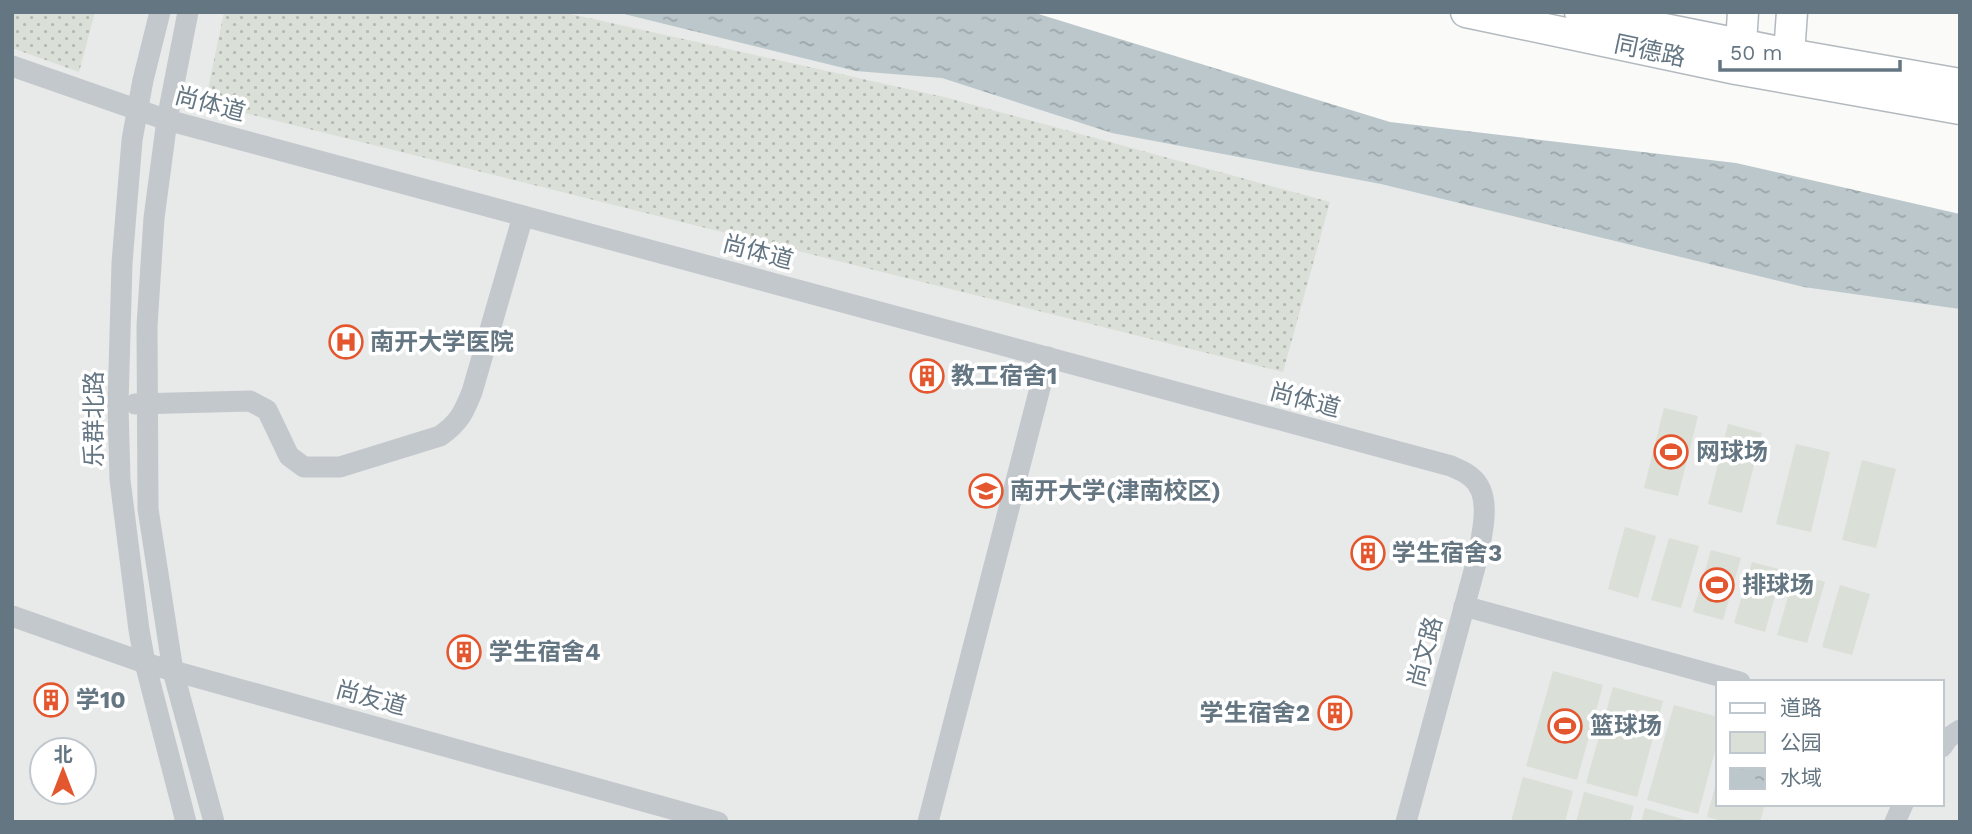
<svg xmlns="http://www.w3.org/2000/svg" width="1972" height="834" font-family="'Work Sans','Noto Sans SC',sans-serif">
  <defs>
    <pattern id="green-dots" width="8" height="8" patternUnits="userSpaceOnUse" patternTransform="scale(1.75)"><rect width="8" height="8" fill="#dadfd7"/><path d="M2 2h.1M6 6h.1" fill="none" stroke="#b4b9b4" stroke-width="1.8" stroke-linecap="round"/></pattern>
    <pattern id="water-ripples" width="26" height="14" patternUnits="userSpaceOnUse" patternTransform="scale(1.75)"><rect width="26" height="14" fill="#bbc7cb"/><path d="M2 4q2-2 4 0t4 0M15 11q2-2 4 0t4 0" fill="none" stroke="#9ca6aa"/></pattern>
  </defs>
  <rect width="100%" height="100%" fill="#fafaf8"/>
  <path fill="#e8e9e9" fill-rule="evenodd" d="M12 12H854L1960 301V822H12ZM1718 682H1942V804H1718ZM42 750H84V792H42Z"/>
  <g fill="url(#green-dots)">
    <polygon points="12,12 95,12 79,72 12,48"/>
    <polygon points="224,12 562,12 948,98 1330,202 1283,372 205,103"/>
  </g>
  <g fill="#dadfd7">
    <polygon points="1664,408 1698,416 1678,496 1644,488"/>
    <polygon points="1728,424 1762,433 1742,513 1708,504"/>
    <polygon points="1796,444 1830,452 1811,532 1776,524"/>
    <polygon points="1862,460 1896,469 1876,548 1842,540"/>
    <polygon points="1625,527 1656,536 1638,598 1608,589"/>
    <polygon points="1669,538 1699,546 1681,608 1651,600"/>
    <polygon points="1711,550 1741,558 1723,620 1693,612"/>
    <polygon points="1752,562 1782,570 1765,632 1734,623"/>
    <polygon points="1795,573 1825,582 1807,643 1777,635"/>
    <polygon points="1840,585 1870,594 1852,655 1822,647"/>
    <polygon points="1553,671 1603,685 1577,780 1526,766"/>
    <polygon points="1613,687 1663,701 1637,797 1586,783"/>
    <polygon points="1674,705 1718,717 1718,740 1698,814 1647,800"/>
    <polygon points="1718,775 1718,804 1765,804 1760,822 1726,822 1707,817"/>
    <polygon points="1523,777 1573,791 1565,822 1511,822"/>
    <polygon points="1584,792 1634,806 1630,822 1576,822"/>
    <polygon points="1645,808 1692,822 1641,822"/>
  </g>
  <polygon fill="url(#water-ripples)" points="616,12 1032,12 1390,122 1736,163 1960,214 1960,309 1804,287 1381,184 1112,133 942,78 856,71"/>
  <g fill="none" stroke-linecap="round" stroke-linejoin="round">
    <defs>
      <g id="secondary">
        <polyline points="1466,12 1736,69 1960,109"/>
        <polyline points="1580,12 1789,54 1960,84"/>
        <polyline points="1737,64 1741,44 1743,12"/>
        <polyline points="1785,73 1789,54 1792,12"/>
      </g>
    </defs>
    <use href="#secondary" stroke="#b3babf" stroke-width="33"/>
    <g stroke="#c3c8cc" stroke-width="21">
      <polyline points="160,12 143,80 132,140 122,263 118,405 120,480 139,630 145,663 186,822"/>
      <polyline points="188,12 167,120 154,218 147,326 148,509 173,671 214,822"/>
      <path d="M12 66 167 120 1451 466C1457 469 1466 472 1471 477 1493 494 1482 533 1478 556L1406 822"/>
      <path d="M135 404 250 401 267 410 289 456 304 467H340L440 436C459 423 464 412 472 392L523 216"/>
      <polyline points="1464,606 1740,682"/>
      <polyline points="12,616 145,663 718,822"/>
      <polyline points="1942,747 1948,738 1960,730"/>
      <polyline points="928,822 1048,357"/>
      <polyline points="1895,822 1903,804"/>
    </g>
    <use href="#secondary" stroke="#fff" stroke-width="30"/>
  </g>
  <defs>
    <symbol id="hospital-ring" viewBox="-11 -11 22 22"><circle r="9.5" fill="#fff" stroke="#e4572e" stroke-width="1.5"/><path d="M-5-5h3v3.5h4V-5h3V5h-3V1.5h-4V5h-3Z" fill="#e4572e"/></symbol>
    <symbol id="building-ring" viewBox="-11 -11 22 22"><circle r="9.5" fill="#fff" stroke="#e4572e" stroke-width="1.5"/><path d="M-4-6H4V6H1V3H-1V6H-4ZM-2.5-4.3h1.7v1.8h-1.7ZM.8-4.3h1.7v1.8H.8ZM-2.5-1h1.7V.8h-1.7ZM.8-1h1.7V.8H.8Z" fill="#e4572e"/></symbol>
    <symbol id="stadium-ring" viewBox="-11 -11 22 22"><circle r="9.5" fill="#fff" stroke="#e4572e" stroke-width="1.5"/><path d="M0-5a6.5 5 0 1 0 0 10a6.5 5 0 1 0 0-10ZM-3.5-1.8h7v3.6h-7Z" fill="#e4572e"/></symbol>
    <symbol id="university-ring" viewBox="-11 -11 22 22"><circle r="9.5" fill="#fff" stroke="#e4572e" stroke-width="1.5"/><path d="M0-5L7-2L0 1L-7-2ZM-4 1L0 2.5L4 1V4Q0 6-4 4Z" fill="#e4572e"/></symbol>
  </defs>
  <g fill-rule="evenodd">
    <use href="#hospital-ring" x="327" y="323" width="38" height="38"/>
    <use href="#building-ring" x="908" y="357" width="38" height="38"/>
    <use href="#stadium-ring" x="1652" y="433" width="38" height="38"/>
    <use href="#university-ring" x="967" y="472" width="38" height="38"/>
    <use href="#building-ring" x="1349" y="534" width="38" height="38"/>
    <use href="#stadium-ring" x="1698" y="566" width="38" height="38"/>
    <use href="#building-ring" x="445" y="633" width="38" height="38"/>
    <use href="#building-ring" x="32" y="681" width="38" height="38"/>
    <use href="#building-ring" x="1316" y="694" width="38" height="38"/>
    <use href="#stadium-ring" x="1546" y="707" width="38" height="38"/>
  </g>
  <g text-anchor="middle" stroke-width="7" stroke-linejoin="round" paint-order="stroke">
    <g font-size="24" fill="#657683" stroke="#fff">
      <text transform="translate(1650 51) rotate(12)" y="8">同德路</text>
      <text transform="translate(210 104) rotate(15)" y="8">尚体道</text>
      <text transform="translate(758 252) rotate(15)" y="8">尚体道</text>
      <text transform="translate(1305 400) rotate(15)" y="8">尚体道</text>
      <text transform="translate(94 419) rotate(-90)" y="8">乐群北路</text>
      <text transform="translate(1425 652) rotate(-75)" y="8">尚文路</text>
      <text transform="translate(371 698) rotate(15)" y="8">尚友道</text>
    </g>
    <g font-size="24" font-weight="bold" fill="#657683" stroke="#fff" text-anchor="start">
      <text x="370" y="350">南开大学医院</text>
      <text x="951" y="384">教工宿舍1</text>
      <text x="1696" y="460">网球场</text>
      <text x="1010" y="499">南开大学(津南校区)</text>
      <text x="1392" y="561">学生宿舍3</text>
      <text x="1742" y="593">排球场</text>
      <text x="489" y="660">学生宿舍4</text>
      <text x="76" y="708">学10</text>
      <text x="1310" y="721" text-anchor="end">学生宿舍2</text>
      <text x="1590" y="734">篮球场</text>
    </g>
  </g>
  <rect width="1972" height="834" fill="none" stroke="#657683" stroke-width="28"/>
  <rect x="1716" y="680" width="228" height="126" fill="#ffffff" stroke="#c1c8cd" stroke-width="2"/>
  <rect x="1730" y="703" width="35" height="10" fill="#ffffff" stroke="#c1c8cd" stroke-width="2"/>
  <text x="1780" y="715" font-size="21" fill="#657683">道路</text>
  <rect x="1730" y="732" width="35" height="21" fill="#dadfd7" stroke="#c1c8cd" stroke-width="2"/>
  <text x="1780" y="750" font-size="21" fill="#657683">公园</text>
  <rect x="1730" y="768" width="35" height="21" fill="url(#water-ripples)" stroke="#c1c8cd" stroke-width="2"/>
  <text x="1780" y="785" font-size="21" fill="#657683">水域</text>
  <g transform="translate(63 771)"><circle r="33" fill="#ffffff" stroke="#c1c8cd" stroke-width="2"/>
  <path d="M0-5L12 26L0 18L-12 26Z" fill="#e4572e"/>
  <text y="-10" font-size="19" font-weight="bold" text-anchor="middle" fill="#657683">北</text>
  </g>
  <path d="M1720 60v10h180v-10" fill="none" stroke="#657683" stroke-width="3.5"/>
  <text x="1730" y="60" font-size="21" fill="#657683" stroke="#ffffff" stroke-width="5" paint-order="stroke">50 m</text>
</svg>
